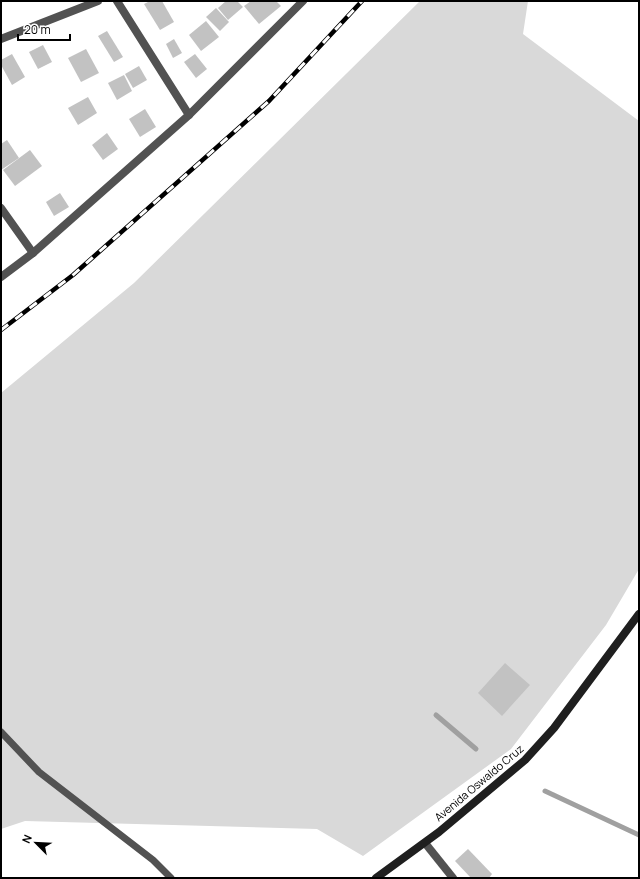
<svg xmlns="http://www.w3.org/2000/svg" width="640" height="879" font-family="Manrope,sans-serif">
  <rect width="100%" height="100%" fill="#fff"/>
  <polygon fill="#d9d9d9" points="420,1 528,1 523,34 639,121 639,569 606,625 511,749 363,856 317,829 25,821 1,829 1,393 134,283"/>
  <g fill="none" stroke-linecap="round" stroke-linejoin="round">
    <g stroke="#a0a0a0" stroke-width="5">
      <polyline points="436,715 476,749"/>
      <polyline points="545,791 639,835"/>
    </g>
  </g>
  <g fill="#c2c2c2">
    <polygon points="150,1 162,1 174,22 160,30 144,4"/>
    <polygon points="226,1 237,1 243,7 228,20 218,8"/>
    <polygon points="251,1 276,1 281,6 259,24 244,6"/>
    <polygon points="216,8 229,22 220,31 206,17"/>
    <polygon points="206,21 219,37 201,51 189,35"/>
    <polygon points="107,31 123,57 114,62 98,36"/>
    <polygon points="174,39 182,53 173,58 166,44"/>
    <polygon points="43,45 52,62 38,69 29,52"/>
    <polygon points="86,49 99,73 81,82 68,58"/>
    <polygon points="12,54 25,77 12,85 1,65 1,60"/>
    <polygon points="195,54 207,69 196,78 184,62"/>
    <polygon points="139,66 147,80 133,88 125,74"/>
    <polygon points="124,75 132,91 117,100 108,83"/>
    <polygon points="88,97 97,113 78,125 68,108"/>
    <polygon points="145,109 156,127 140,137 129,119"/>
    <polygon points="107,133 118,149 103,160 92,145"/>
    <polygon points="7,140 19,158 1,170 1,144"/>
    <polygon points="30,150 42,166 15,186 3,170"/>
    <polygon points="60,193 69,207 54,216 46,202"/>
    <polygon points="505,663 530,685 502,716 478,693"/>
    <polygon points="468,849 492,874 489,878 471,878 455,861"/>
  </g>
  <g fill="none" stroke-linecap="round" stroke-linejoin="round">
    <polyline stroke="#525252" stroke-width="7" points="1,732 39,772 153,860 171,878"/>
    <g stroke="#525252" stroke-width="8">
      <polyline points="117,1 189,115"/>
      <polyline points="1,39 98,1"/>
      <polyline points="1,208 33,253"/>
      <polyline points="1,277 33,253 189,115 303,1"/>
      <polyline points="425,843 453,878"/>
    </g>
    <polyline stroke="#1f1f1f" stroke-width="8" points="376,878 439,832 525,760 554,728 639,614"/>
    <defs>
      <polyline id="rail" points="1,330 73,275 269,101 362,1"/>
    </defs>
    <use href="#rail" stroke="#000" stroke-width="4.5"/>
    <use href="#rail" stroke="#fff" stroke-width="3" stroke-dasharray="9" stroke-linecap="butt"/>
  </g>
  <g text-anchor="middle" stroke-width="3.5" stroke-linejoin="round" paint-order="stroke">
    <g font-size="11" fill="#000" stroke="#fff">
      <text transform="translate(479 783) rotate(-40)" y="4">Avenida Oswaldo Cruz</text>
    </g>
  </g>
  <rect width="640" height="879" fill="none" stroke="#000000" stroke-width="4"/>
  <g transform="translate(36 843) rotate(294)" stroke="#ffffff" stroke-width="3" paint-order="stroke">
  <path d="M0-3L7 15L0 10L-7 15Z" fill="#000000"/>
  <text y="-6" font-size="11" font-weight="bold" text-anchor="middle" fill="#000000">N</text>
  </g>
  <path d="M18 34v6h52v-6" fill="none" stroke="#000000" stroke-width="2"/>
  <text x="24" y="34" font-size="12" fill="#000000" stroke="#ffffff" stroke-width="3" paint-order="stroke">20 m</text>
</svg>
